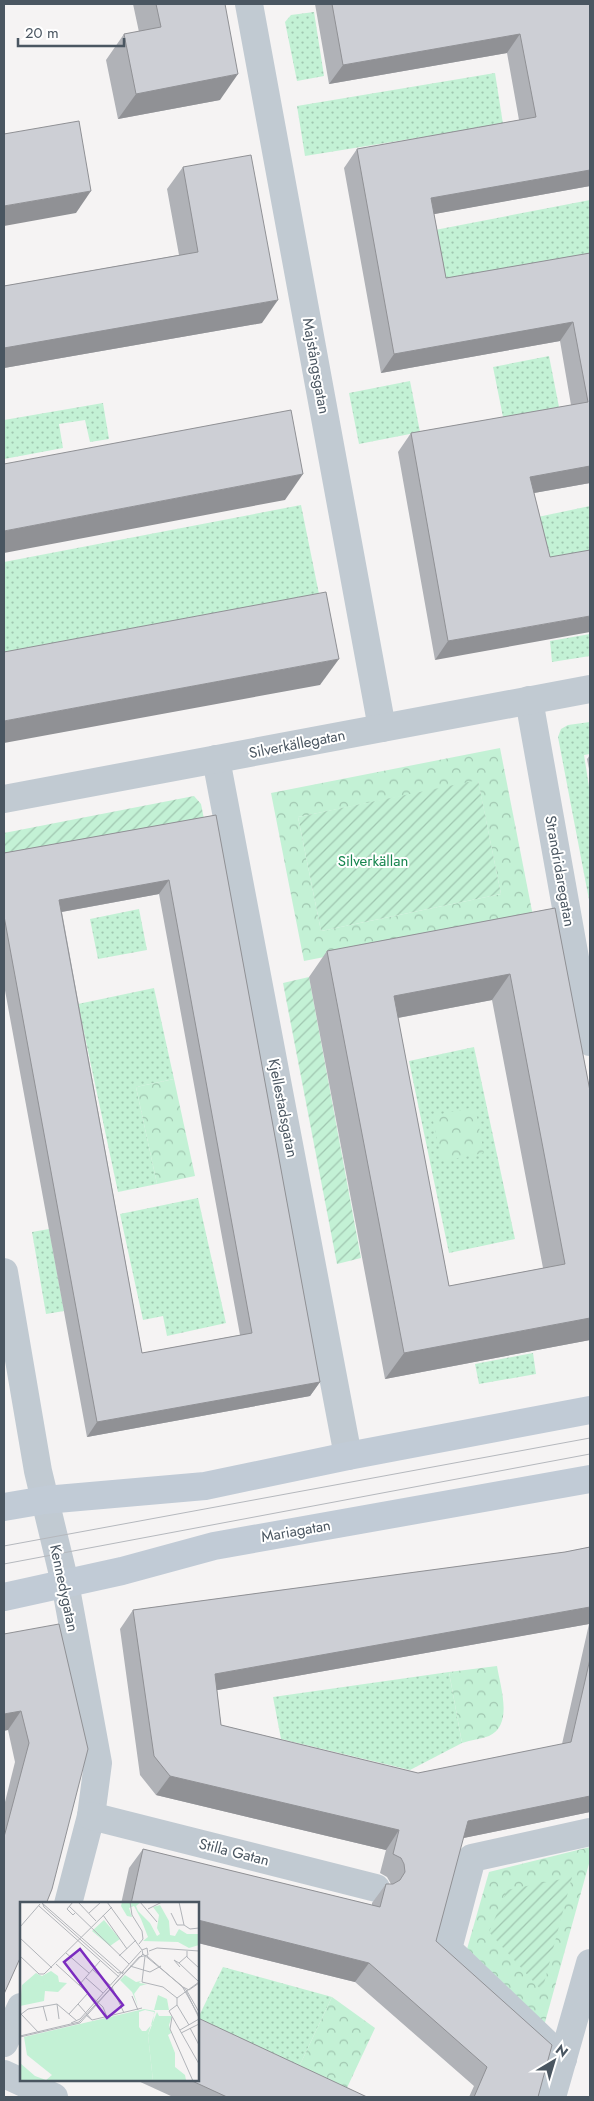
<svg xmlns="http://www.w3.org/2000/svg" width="594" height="2101" font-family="Jost,sans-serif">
  <defs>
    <pattern id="grass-dots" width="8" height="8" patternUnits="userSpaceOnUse" patternTransform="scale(1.25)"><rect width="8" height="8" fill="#c3f1d5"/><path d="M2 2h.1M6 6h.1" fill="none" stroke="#a0c6b0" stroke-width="1.8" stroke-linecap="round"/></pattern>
    <pattern id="park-crowns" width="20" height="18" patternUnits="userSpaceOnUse" patternTransform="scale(1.25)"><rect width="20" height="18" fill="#c3f1d5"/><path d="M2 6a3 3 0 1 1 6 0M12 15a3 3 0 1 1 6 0" fill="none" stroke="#a0c6b0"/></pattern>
    <pattern id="garden-furrows" width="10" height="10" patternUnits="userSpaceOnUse" patternTransform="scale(1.25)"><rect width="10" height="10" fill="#c3f1d5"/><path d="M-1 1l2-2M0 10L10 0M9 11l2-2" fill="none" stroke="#a0c6b0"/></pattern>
  </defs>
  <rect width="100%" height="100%" fill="#f5f3f3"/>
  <g fill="url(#grass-dots)">
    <polygon points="314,12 324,76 297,81 285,22 291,15"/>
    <polygon points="495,73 503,124 305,156 297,106"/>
    <polygon points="590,200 590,257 446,284 435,230"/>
    <polygon points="549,356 559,407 503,417 493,367"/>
    <polygon points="410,381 420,432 359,444 349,393"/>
    <polygon points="103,403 109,439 90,442 85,420 59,424 63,448 4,459 4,420"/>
    <polygon points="301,505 319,594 4,655 4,562"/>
    <polygon points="590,506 590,556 543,566 533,518"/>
    <polygon points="590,634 590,656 552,662 550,641"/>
    <polygon points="590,722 590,754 584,755 590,793 590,905 558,737 561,729 568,725"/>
    <polygon points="139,909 147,950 98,959 90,919"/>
    <polygon points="154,988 174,1079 136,1087 157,1184 118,1192 78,1004"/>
    <polygon points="474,1047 515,1239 449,1253 409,1061"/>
    <polygon points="198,1198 226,1323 167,1336 163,1316 143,1320 120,1214"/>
    <polygon points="49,1229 64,1311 46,1314 32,1232"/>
    <polygon points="533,1353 536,1374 479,1384 475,1364"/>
    <polygon points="449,1672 462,1743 410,1770 281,1739 273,1697"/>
    <polygon points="223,1967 332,1997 297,2071 198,2018"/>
  </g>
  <g fill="url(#park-crowns)" fill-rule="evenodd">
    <path d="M500 748 533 916 304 961 271 793ZM478 781 501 894 321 931 298 817Z"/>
    <polygon points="174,1079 195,1176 157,1184 136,1087"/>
    <polygon points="475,1107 484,1153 442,1161 432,1116"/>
    <path d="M497 1666C500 1686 514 1725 489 1736 481 1739 471 1740 462 1743L449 1672Z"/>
    <polygon points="590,1847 590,1860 544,2026 467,1949 489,1872"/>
    <polygon points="332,1997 375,2028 345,2092 297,2071"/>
  </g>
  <g fill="url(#garden-furrows)">
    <polygon points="478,780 501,894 321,931 298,817"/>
    <polygon points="194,796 201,804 206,829 4,866 4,833"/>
    <polygon points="309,977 361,1258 337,1264 283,983"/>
    <polygon points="572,1877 542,1991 489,1932 507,1890"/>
  </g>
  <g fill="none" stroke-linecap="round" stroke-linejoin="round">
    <g stroke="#c1cad2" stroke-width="28">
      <polyline points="249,4 382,728"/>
      <polyline points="529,700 590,1042"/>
      <polyline points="216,759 348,1456"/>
      <polyline points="4,799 590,689"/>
      <polyline points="4,1272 38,1471 65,1583 98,1763 91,1816 68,1904"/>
      <polyline points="91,1816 376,1888"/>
      <polyline points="4,2043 21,2007"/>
      <polyline points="563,2059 448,1949 472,1858 590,1832"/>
      <polyline points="4,2074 54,2097"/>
      <polyline points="552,2097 590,1963"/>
    </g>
    <g stroke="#c1cbd6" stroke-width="28">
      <polyline points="4,1507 45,1500 205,1486 348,1456 590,1410"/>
      <polyline points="4,1597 122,1571 214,1546 590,1479"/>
    </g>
    <g stroke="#b5b8bd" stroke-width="1">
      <polyline points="4,1546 590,1438"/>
      <polyline points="4,1564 590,1454"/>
    </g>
  </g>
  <g fill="#b0b2b7" fill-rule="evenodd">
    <polygon points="133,4 225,4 220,100 118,119 106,60 124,34 139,32"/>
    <polygon points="315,4 590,4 590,186 434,214 446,278 590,253 590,483 534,493 550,557 435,660 398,452 411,433 571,405 560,341 381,373 344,168 357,149 519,120 507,53 329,84"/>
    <polygon points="183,167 262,323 4,368 4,286 179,255 167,189"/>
    <polygon points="590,755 590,774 587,759"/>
    <path d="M216 815 320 1382 310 1396 87 1437 4 985V853ZM159 894 240 1335 142 1353 62 912Z"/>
    <path d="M555 908 590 1091V1340L385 1379 309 977 327 951ZM492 1000 543 1268 449 1286 398 1018Z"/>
    <path d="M590 1547V1812L463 1838 436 1941 538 2097H469L474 2086 355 1982 198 1943V1904H121L129 1868 143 1849 372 1905V1903L386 1884H391L387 1877 380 1873 386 1850 156 1795 140 1775 120 1629 133 1610 565 1552ZM589 1624 562 1744 418 1773 221 1725 217 1690Z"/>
    <polygon points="4,1634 88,1749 4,1994 4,1806 15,1762 8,1730"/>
    <polygon points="136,2080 198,2080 367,2097 173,2097"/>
  </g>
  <g fill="#909195">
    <polygon points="520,34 507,53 329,84 343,65"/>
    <polygon points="238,74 220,100 118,119 136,94"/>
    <polygon points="590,170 590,186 418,217 431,198"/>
    <polygon points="91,191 76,213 4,226 4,206"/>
    <polygon points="278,300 262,323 4,368 4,348"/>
    <polygon points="573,322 560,341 381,373 394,354"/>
    <polygon points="590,466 590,483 517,496 530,477"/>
    <polygon points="303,474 285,500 4,553 4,531"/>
    <polygon points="590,616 590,632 435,660 448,641"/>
    <polygon points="339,659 320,685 4,743 4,721"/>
    <polygon points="169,880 159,894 50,914 59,900"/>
    <polygon points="510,974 492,1000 376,1022 394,996"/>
    <polygon points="590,1318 590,1340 385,1379 404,1353"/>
    <polygon points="320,1382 310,1396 87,1437 97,1422"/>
    <polygon points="590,1607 590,1623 589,1624 201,1693 215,1674"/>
    <polygon points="21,1711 8,1730 4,1731 4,1714"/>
    <polygon points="170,1776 399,1830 386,1850 156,1795"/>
    <polygon points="590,1796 590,1812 454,1840 468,1821"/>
    <polygon points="198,1920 369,1963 355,1982 198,1943"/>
  </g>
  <g fill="#cdcfd5" stroke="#909195" fill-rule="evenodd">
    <polygon points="156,4 225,4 238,74 136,94 124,34 161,27"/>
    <polygon points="332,4 590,4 590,170 431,198 446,278 590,253 590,466 530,477 550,557 590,550 590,616 448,641 411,433 588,402 573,322 394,354 357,149 536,117 520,34 343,65"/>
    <polygon points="79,121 91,191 4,206 4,134"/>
    <polygon points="251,155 278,300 4,348 4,286 198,252 183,167"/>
    <polygon points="291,410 303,474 4,531 4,464"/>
    <polygon points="326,592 339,659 4,721 4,652"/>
    <path d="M216 815 320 1382 97 1422 4 916V853ZM169 880 252 1333 142 1353 59 900Z"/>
    <path d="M555 908 590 1091V1318L404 1353 327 951ZM510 974 565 1264 449 1286 394 996Z"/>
    <polygon points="590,1547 590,1607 215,1674 221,1725 418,1773 571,1742 590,1659 590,1796 468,1821 436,1941 552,2045 538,2097 474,2097 487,2067 369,1963 198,1920 198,1904 131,1904 143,1849 380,1907 386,1884 393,1884 400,1880 405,1872 404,1864 401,1858 393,1854 399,1830 170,1776 154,1756 133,1610 565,1552"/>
    <polygon points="59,1624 88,1749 52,1889 46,1904 21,1904 21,1956 4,1994 4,1837 29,1743 21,1711 4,1714 4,1634"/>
    <polygon points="198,2018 367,2097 227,2097 190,2080 198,2080"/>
  </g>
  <g text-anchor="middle" stroke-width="4" stroke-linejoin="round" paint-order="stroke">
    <g font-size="15" fill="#4a5661" stroke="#fff">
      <text transform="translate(316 366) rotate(80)" y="5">Majstångsgatan</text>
      <text transform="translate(297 744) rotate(-11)" y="5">Silverkällegatan</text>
      <text transform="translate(560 871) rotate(80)" y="5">Strandridaregatan</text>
      <text transform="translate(283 1108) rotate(79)" y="5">Kjellestadsgatan</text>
      <text transform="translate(296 1531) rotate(-10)" y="5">Mariagatan</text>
      <text transform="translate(64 1588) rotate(78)" y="5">Kennedygatan</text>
      <text transform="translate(234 1852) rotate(14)" y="5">Stilla Gatan</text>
    </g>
    <g font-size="15" fill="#17864f" stroke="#fff">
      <text x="373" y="866">Silverkällan</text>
    </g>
  </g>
  <g transform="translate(20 1902)">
    <rect width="179" height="179" fill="#f5f3f3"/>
    <path d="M105 73 116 80 121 79 119 81 127 82 120 84 114 92 118 104 112 90 100 78Z" fill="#c3f1d5"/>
    <path d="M102 0H121L116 4 118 9 130 21 137 34 140 32 137 26 139 13 133 5 140 3 149 19 150 33 155 34 159 27 167 32H179V43L169 46 158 40 123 39 128 35 121 17 114 4 109 6 112 15 107 14 101 4ZM137 110 139 114H152L149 123 151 131 148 133 155 151V165L165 173 166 178 133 179 128 133ZM0 161 15 174 26 178 0 179Z" fill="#c3f1d5"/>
    <path d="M124 107 135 109 128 133 133 179H25L32 173 7 153 4 135ZM125 108 134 110 133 121 126 129H122L119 125V110Z" fill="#c3f1d5" fill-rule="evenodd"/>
    <path d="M31 69 38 74 39 80 47 81 38 90 25 89 24 99 0 104 2 83 16 71 22 74Z" fill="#c3f1d5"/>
    <path d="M138 93 147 97 149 108H134Z" fill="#c3f1d5"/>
    <path d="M84 18 100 37 90 44 72 29ZM23 78a7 7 0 1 1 14 0a7 7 0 1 1-14 0Z" fill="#c3f1d5"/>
    <path fill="none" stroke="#b1b4b9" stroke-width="1" d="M22 0 24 5 98 71 104 70M53 0 47 7 53 13 55 11M58 0 76 19M87 0 122 48M110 0 112 13 122 29 123 37 119 42M120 0 137 20M159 0 164 23 170 27 179 26M22 1 103 72M19 4 99 75M49 4 109 62M128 7 142 0M69 11 81 0M151 11 157 23H164M83 13 107 47M0 25 20 2M0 36 32 66M129 49 137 46 179 49M167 49V55L179 66M46 51 69 71M0 54 19 72H24L92 5M99 54 116 38M125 54 122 80 143 85 157 96M127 54 167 89 179 110M159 61 179 80M36 62 83 105 87 115M110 64 130 70 141 64M160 65 154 58 159 61 167 54M72 67 90 83M65 75 83 91M59 83 80 59M92 85 104 111M163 85 169 88 179 81M166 89 179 116M112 94 118 108M157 96V103L149 109 179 162M157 96 179 80M37 102 39 117M58 102 72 118M157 103 169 123M23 104 27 119M1 112 19 131M49 112 68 91M0 113 8 107 37 102 57 119M66 113 72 118 122 106M152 115 150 127 173 179M51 121 60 117 121 49M170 126 179 143M160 128 179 117M161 131 179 122M0 134 59 120 123 52 162 84 179 114M0 135 60 121 119 55 128 53 127 46 122 48 123 53"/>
    <path fill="#7b2cbf" fill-opacity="0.15" stroke="#7b2cbf" stroke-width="2.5" d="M60 47 103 103 87 116 44 60Z"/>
    <rect width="179" height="179" fill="none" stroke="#4a5661" stroke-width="2.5"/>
  </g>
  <rect width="594" height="2101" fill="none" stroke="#4a5661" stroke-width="10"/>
  <g transform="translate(554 2061) rotate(38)" stroke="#ffffff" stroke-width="4" paint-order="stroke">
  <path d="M0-4L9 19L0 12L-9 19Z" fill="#4a5661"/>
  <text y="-8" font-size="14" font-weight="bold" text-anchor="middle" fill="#4a5661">N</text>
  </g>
  <path d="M18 38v8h106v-8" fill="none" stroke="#4a5661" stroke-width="2.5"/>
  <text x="25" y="38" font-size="15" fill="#4a5661" stroke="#ffffff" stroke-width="4" paint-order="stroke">20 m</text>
</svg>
